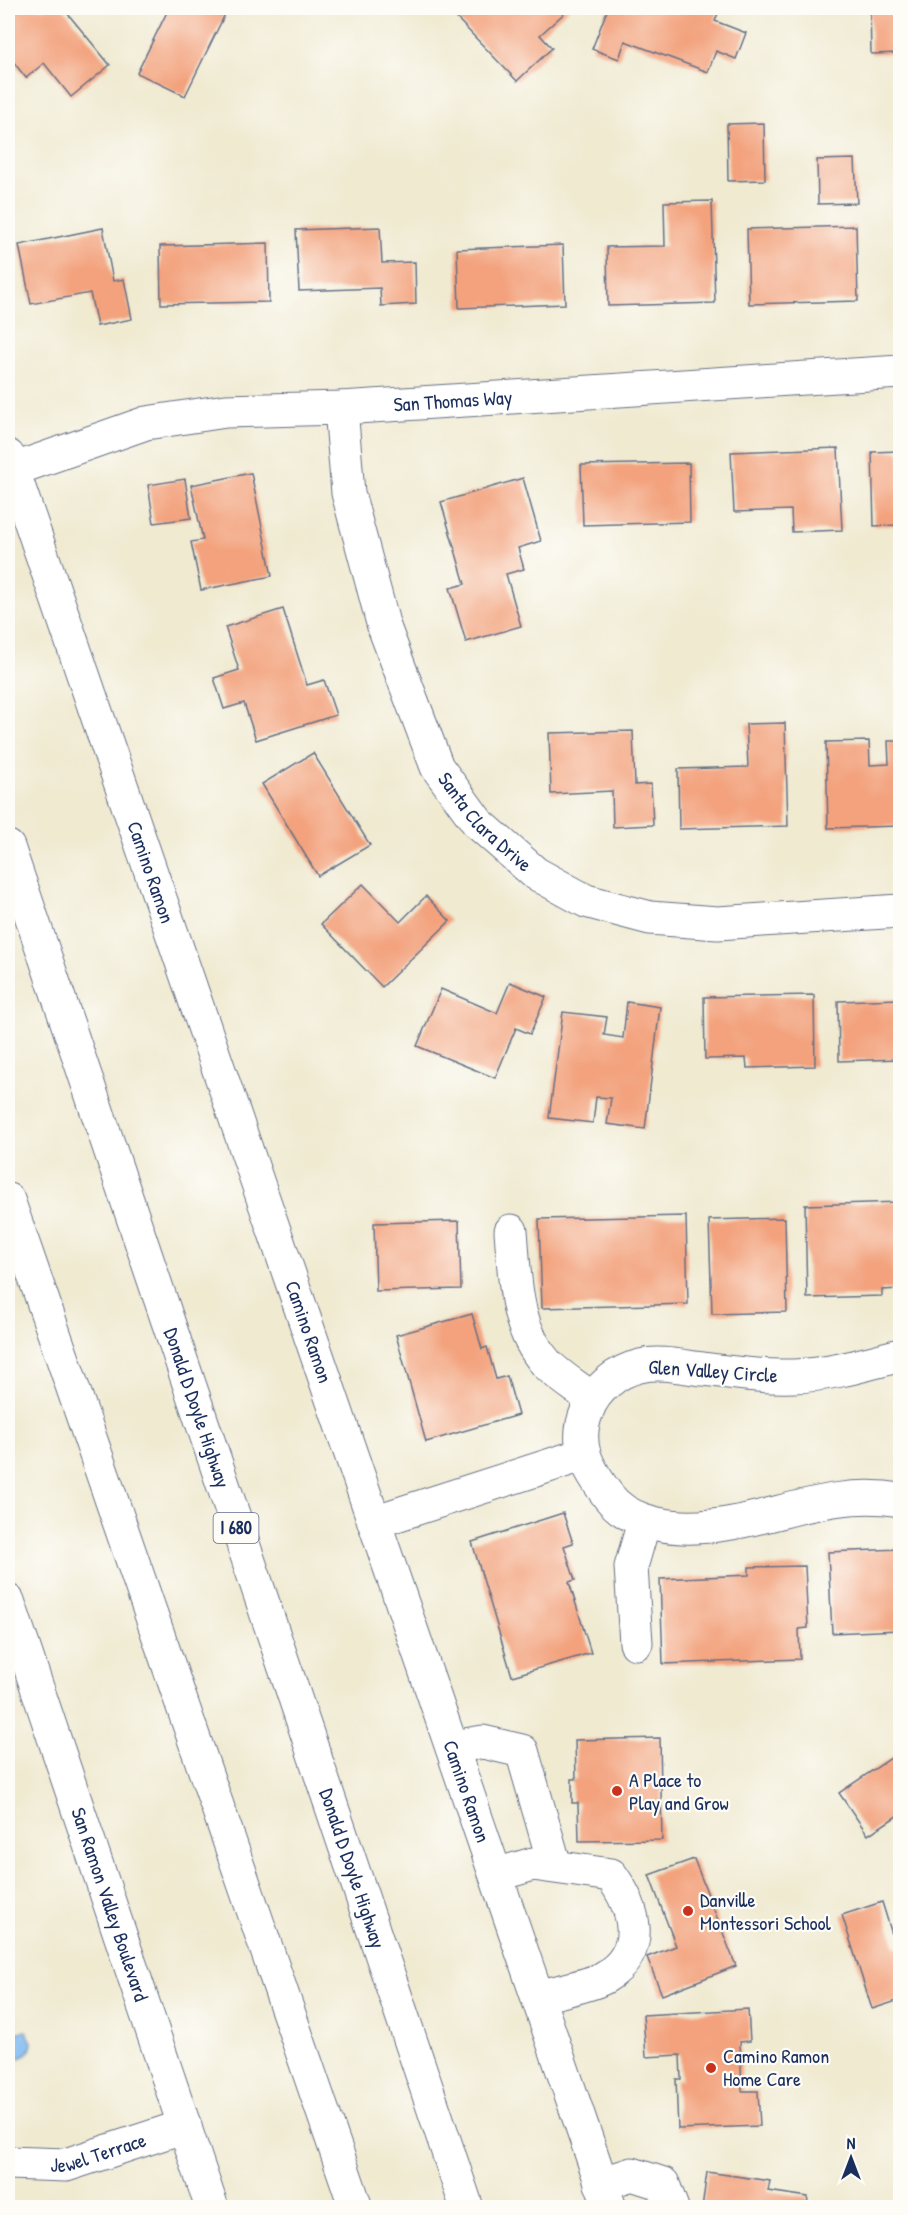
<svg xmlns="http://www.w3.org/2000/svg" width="908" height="2215" font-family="'Patrick Hand',sans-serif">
  <rect width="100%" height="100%" fill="#fdfcf7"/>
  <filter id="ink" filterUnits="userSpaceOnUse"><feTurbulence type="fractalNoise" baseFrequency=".0167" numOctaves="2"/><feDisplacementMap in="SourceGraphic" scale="12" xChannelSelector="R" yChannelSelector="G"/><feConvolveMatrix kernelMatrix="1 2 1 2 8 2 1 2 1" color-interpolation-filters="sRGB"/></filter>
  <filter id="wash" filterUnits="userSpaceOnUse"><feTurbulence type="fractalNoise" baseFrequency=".008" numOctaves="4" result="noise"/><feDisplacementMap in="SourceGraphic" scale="24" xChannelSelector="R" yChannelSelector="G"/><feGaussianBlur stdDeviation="1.35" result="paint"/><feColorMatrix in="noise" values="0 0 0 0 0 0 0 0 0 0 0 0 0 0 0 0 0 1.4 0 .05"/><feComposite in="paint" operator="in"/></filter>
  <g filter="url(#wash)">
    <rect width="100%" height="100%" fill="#f0ead1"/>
    <path fill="#81bcf3" stroke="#4e76a8" stroke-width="1.5" d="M26 2031 32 2042C31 2057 20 2058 8 2060V2034Z"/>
    <g id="blocks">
      <g fill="#f3a27d">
        <polygon points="8,8 63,8 110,65 71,97 44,63 26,78 8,55"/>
        <polygon points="169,8 228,8 185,96 137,73"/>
        <polygon points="447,8 570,8 540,35 552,48 517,81"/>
        <polygon points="608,8 720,8 715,21 746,33 736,59 716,51 708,72 625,41 619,59 592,49"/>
        <polygon points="870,8 900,8 900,53 871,54"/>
        <polygon points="764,123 765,180 728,181 727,124"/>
        <polygon points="855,159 857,203 818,204 817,160"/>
        <polygon points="712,201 715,303 608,306 607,247 665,246 664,202"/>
        <polygon points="856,226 858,301 749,304 747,229"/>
        <polygon points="380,227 382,263 415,262 416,304 381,306 380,288 299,291 296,230"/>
        <polygon points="103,228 113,281 124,279 132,319 97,326 90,293 31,304 19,245"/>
        <polygon points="268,243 269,302 161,304 160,246"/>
        <polygon points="563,245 565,304 459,308 457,249"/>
        <polygon points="838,448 842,530 792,532 791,510 734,512 731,452"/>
        <polygon points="900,451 900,525 874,526 872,452"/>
        <polygon points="689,463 690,522 583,525 581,465"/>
        <polygon points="251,473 272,576 201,590 191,542 203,540 191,485"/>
        <polygon points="523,478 541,541 518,548 524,569 506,574 521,626 466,642 450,588 465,584 441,502"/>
        <polygon points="185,479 191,518 154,523 148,485"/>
        <polygon points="283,609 307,685 324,680 336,715 256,740 244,703 224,709 214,678 239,670 225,627"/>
        <polygon points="785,723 788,826 679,829 678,769 748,767 746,724"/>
        <polygon points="633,731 635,785 651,784 653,825 613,827 612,791 551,794 549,733"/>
        <polygon points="869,741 870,765 889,764 888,741 900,741 900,826 828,828 826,742"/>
        <polygon points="313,753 370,845 318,876 262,784"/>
        <polygon points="363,884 400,922 426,896 450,921 382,987 321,924"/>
        <polygon points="510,982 546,997 530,1034 516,1028 495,1078 417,1046 441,989 497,1013"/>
        <polygon points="814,995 815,1066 747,1068 746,1058 705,1059 704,997"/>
        <polygon points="900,999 900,1059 839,1061 838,1001"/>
        <polygon points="627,1002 660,1007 645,1129 607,1124 611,1098 596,1097 593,1123 549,1118 563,1012 607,1017 604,1035 623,1038"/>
        <polygon points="900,1202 900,1289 882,1290 882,1296 807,1298 805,1205"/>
        <polygon points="686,1216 688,1304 542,1308 539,1219"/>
        <polygon points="785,1218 787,1312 712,1314 709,1220"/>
        <polygon points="459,1221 461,1289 376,1291 374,1223"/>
        <polygon points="472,1314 482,1349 487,1347 496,1379 507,1376 518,1415 426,1442 396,1335"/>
        <polygon points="563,1513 573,1543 564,1546 575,1580 569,1582 591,1653 512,1676 472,1542"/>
        <polygon points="900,1549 900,1630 832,1633 828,1552"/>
        <polygon points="805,1566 808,1628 799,1629 800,1659 663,1664 660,1579 749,1575 749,1567"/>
        <polygon points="660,1738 662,1840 579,1841 578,1803 572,1803 572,1779 576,1779 575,1740"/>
        <polygon points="900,1752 900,1814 868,1835 839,1793"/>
        <polygon points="694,1859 736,1966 662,1995 647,1957 676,1946 649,1875"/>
        <polygon points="882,1902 896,1947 900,1946 900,2000 872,2009 842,1915"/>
        <polygon points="748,2009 750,2041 740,2042 742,2091 758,2091 760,2126 678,2129 676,2079 681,2079 680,2055 646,2057 643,2015"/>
        <polygon points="707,2172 770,2181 768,2191 808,2197 807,2208 702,2208"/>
      </g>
    </g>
  </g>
  <g filter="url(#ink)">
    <use href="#blocks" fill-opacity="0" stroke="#667086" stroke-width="1.5"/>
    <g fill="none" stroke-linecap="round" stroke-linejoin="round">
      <defs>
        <g id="minor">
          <path id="s1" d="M341 408 348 493 384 627 437 767 478 823 535 873 586 901 650 918 718 923 900 911"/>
          <path id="s2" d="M8 456 610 2208"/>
          <path id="s3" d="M12 470 146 423 226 411 341 408 900 372"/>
          <path d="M511 1231C515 1277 514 1328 547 1364 560 1377 577 1387 592 1399"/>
          <path d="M900 1355C866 1364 830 1375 794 1376 764 1377 733 1373 703 1369 684 1367 660 1361 640 1366 617 1371 595 1389 587 1411 573 1445 588 1469 609 1497 625 1518 656 1526 682 1527 758 1530 821 1486 900 1500"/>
          <polyline points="374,1522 582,1455"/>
          <polyline points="636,1643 631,1567 644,1522"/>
          <polyline points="452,1747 483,1742 522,1751 555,1866"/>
          <path d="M496 1875 533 1864 611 1875C635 1908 648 1951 605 1977 592 1985 555 1992 538 1997"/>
          <path id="s4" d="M8 2163 66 2165 185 2126"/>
          <polyline points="601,2184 632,2174 663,2184 672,2208"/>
        </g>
        <g id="major">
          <path id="s5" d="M8 1601 212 2208"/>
        </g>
        <g id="highway">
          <path id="s6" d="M8 847 467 2208"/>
          <polyline points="8,1200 356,2208"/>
        </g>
      </defs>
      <use href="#minor" stroke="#667086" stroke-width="35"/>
      <use href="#major" stroke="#667086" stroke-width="35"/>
      <use href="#highway" stroke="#667086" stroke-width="35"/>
      <use href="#minor" stroke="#fff" stroke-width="33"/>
      <use href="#major" stroke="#fff" stroke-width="33"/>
      <use href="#highway" stroke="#fff" stroke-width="33"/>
    </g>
  </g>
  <g fill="#c8321e" stroke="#fdfcf7" stroke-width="2">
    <circle cx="617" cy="1791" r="6"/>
    <circle cx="688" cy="1911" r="6"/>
    <circle cx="711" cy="2068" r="6"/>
  </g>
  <g text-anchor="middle" stroke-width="4.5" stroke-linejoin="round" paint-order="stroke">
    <rect fill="#fdfcf7" stroke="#5f6c8c" stroke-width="1.5" x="213.5" y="1513" width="45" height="30" rx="4.5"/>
    <g font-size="18" font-weight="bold" fill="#1b2f5e">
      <text x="236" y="1534">I 680</text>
    </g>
    <g font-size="20" fill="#1b2f5e" stroke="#fdfcf7">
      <text dy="7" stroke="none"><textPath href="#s3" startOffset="450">San Thomas Way</textPath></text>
      <text dy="7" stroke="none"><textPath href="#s1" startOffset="447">Santa Clara Drive</textPath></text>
      <text dy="7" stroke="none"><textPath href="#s2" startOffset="440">Camino Ramon</textPath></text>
      <text dy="7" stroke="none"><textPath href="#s2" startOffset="926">Camino Ramon</textPath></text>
      <text transform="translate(713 1371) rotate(4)" y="7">Glen Valley Circle</text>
      <text dy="7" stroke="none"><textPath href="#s6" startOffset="592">Donald D Doyle Highway</textPath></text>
      <text dy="7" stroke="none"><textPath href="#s2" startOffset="1412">Camino Ramon</textPath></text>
      <text dy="7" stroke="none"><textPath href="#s6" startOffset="1078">Donald D Doyle Highway</textPath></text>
      <text dy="7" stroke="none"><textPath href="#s5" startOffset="320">San Ramon Valley Boulevard</textPath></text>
      <text dy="7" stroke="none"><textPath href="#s4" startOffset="92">Jewel Terrace</textPath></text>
    </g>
    <g font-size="20" fill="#1b2f5e" stroke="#fdfcf7" text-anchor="start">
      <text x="629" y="1787">A Place to<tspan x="629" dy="23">Play and Grow</tspan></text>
      <text x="700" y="1907">Danville<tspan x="700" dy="23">Montessori School</tspan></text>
      <text x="723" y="2063">Camino Ramon<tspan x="723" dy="23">Home Care</tspan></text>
    </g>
  </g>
  <rect width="908" height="2215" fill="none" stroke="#fdfcf7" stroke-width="30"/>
  <g transform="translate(851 2158)" stroke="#fdfcf7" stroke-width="4.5" paint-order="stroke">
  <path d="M0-4.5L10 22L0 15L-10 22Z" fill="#1b2f5e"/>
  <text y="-9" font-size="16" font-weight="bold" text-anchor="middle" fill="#1b2f5e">N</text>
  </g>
</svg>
